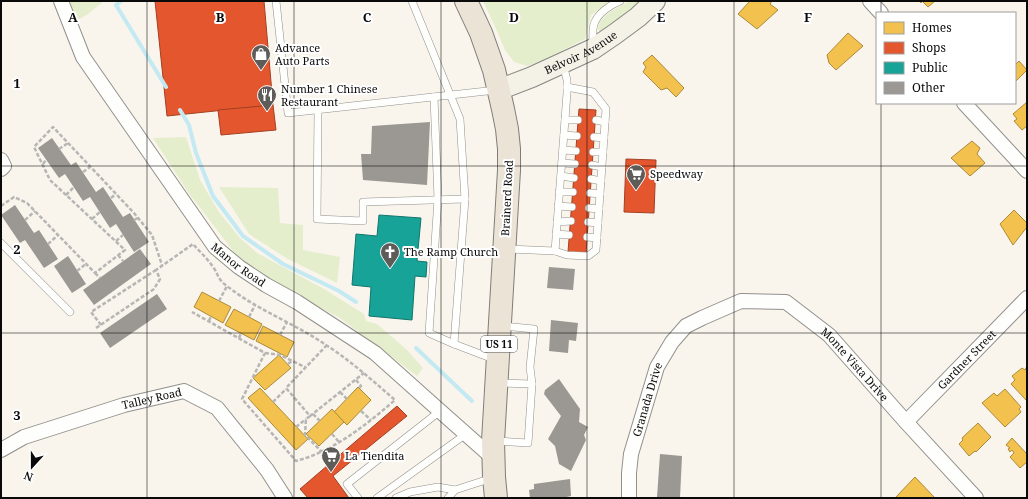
<svg xmlns="http://www.w3.org/2000/svg" width="1028" height="499" font-family="'Noto Serif',serif">
  <rect width="100%" height="100%" fill="#f9f5ec"/>
  <g fill="#e5eecc">
    <polygon points="70,1 104,1 88,14 76,21"/>
    <polygon points="483,1 612,1 591,15 585,39 538,63 527,66 514,62 505,50 497,31"/>
    <path d="M629 1H643L603 32 598 30C597 17 619 7 629 1Z"/>
    <polygon points="186,137 200,180 219,212 240,238 257,253 324,289 364,314 366,321 377,324 406,349 423,368 417,376 340,318 289,291 240,260 188,192 153,138"/>
    <polygon points="219,187 278,188 280,223 303,225 303,250 340,257 337,283 286,258 249,234"/>
  </g>
  <g fill="#f2c14e" stroke="#ac8a3a">
    <polygon points="750,1 772,1 770,4 778,10 757,29 738,14"/>
    <polygon points="919,1 935,1 928,7 922,1 921,3"/>
    <polygon points="848,33 863,46 836,70 829,63 827,55"/>
    <polygon points="652,55 684,88 676,97 667,88 661,90 643,72 646,67 643,63"/>
    <polygon points="1019,61 1027,70 1015,82 1015,65"/>
    <polygon points="1027,102 1027,126 1022,130 1014,121 1017,119 1013,114"/>
    <polygon points="972,141 980,148 977,154 985,163 970,176 951,158"/>
    <polygon points="1014,210 1027,223 1027,227 1013,245 1000,224"/>
    <polygon points="202,292 231,307 223,323 194,307"/>
    <polygon points="234,309 262,324 254,340 225,325"/>
    <polygon points="263,326 294,342 287,357 256,341"/>
    <polygon points="279,355 291,368 265,390 253,378"/>
    <polygon points="1027,366 1027,400 1026,400 1011,384 1015,380 1012,376 1022,368 1025,370"/>
    <polygon points="358,387 371,400 347,425 334,412"/>
    <polygon points="260,388 308,439 296,450 248,398"/>
    <polygon points="1005,389 1021,407 1019,409 1021,412 1005,427 982,403 994,393 997,396"/>
    <polygon points="332,409 344,422 319,446 306,434"/>
    <polygon points="978,423 991,437 976,452 975,451 969,456 959,444 963,440 962,438"/>
    <polygon points="1012,438 1027,454 1027,462 1020,468 1010,457 1014,453 1012,450 1010,452 1008,449 1010,448 1006,445"/>
    <polygon points="915,477 935,498 895,498"/>
  </g>
  <g fill="#e4572e" stroke="#a34023">
    <polygon points="155,1 264,1 273,105 167,116"/>
    <polygon points="273,105 276,130 221,135 218,110"/>
    <polygon points="579,109 596,110 586,254 568,252"/>
    <polygon points="626,159 656,160 654,213 624,212"/>
    <polygon points="397,406 407,416 333,476 349,498 308,498 300,489"/>
  </g>
  <polygon fill="#17a398" stroke="#13756d" points="379,215 421,218 417,261 427,262 426,277 415,276 412,320 369,316 371,287 352,285 356,234 377,236"/>
  <g fill="none" stroke-linecap="round" stroke-linejoin="round">
    <g stroke="#c3e9f3" stroke-width="4">
      <polyline points="121,1 116,5 166,87"/>
      <polyline points="180,110 189,125 196,153 213,196 243,236 283,264 339,291 356,302"/>
      <polyline points="416,348 472,401"/>
    </g>
  </g>
  <g fill="#9b9893">
    <polygon points="430,122 427,185 363,180 361,154 371,154 372,126"/>
    <polygon points="52,138 71,165 76,162 96,192 103,187 123,217 130,213 149,242 134,252 116,224 110,228 90,197 83,201 65,174 59,178 38,148"/>
    <polygon points="15,205 34,233 39,230 58,259 44,268 25,240 20,243 1,215"/>
    <polygon points="140,249 151,264 94,305 83,290"/>
    <polygon points="68,256 86,284 72,293 54,266"/>
    <polygon points="549,267 575,269 573,290 547,288"/>
    <polygon points="157,294 167,309 110,348 100,333"/>
    <polygon points="551,320 578,323 576,341 569,340 568,353 549,351"/>
    <polygon points="559,379 580,409 579,422 588,427 584,435 586,440 571,471 559,464 555,446 548,439 561,416 544,394 545,390"/>
    <polygon points="660,454 682,456 680,498 657,497"/>
    <polygon points="570,479 571,496 562,498 530,498 529,490 534,489 534,484"/>
  </g>
  <g fill="none" stroke-linecap="round" stroke-linejoin="round">
    <defs>
      <g id="lane">
        <polyline points="276,1 288,113 496,90"/>
        <polyline points="412,1 460,119 465,199 454,344 496,360"/>
        <path d="M593 46C593 39 592 31 594 24 598 13 610 5 620 1"/>
        <polyline points="434,97 438,199 429,333 454,344"/>
        <polyline points="318,110 317,219 363,221 363,202 465,199"/>
        <polyline points="565,120 578,120"/>
        <polyline points="596,120 605,122"/>
        <polyline points="564,135 577,136"/>
        <polyline points="594,137 604,138"/>
        <polyline points="563,150 576,151"/>
        <polyline points="593,152 603,152"/>
        <polyline points="562,163 575,164"/>
        <polyline points="592,165 602,167"/>
        <polyline points="561,176 574,178"/>
        <polyline points="591,179 601,181"/>
        <polyline points="559,192 573,192"/>
        <polyline points="590,193 600,194"/>
        <polyline points="558,206 572,207"/>
        <polyline points="589,208 599,209"/>
        <polyline points="557,222 571,221"/>
        <polyline points="588,222 598,223"/>
        <polyline points="556,234 569,235"/>
        <polyline points="587,237 597,238"/>
        <polyline points="1,243 70,312"/>
        <polyline points="507,249 555,251 567,93 567,80 563,64"/>
        <polyline points="555,251 567,255 588,256 596,250 606,109 593,92 567,87"/>
        <polyline points="502,326 534,329 530,367 532,384"/>
        <polyline points="496,441 528,443 532,384 499,383"/>
        <polyline points="358,498 347,484 440,411"/>
        <polyline points="377,498 466,434"/>
        <polyline points="396,498 410,492 438,487 455,490"/>
        <polyline points="448,498 455,490 492,478"/>
      </g>
      <g id="street">
        <path id="s1" d="M61 1 83 57 215 247 239 267 266 285 297 302 375 353 440 411 493 458"/>
        <polyline points="870,1 881,13"/>
        <polyline points="964,103 1027,171"/>
        <polyline points="1,160 4,166 1,169"/>
        <path id="s2" d="M906 422 1027 298"/>
        <path id="s3" d="M1 450 24 437 124 405 184 391 217 408 267 470 285 498"/>
        <path id="s4" d="M629 498V473L631 454 657 367 672 342 686 326 702 318 741 301 786 302 829 335 906 422 976 498"/>
      </g>
      <g id="secondary">
        <path id="s5" d="M498 90 532 77 593 49 615 34 638 17 655 1"/>
      </g>
      <polyline id="primary" points="466,1 481,33 494,70 503,109 507,129 509,149 509,170 493,441 494,477 496,498"/>
    </defs>
    <use href="#lane" stroke="#92908c" stroke-width="8"/>
    <use href="#street" stroke="#92908c" stroke-width="16"/>
    <use href="#secondary" stroke="#888682" stroke-width="22"/>
    <use href="#primary" stroke="#7f7d79" stroke-width="24"/>
    <g stroke="#b7b6b5" stroke-width="2.5" stroke-dasharray="4 2" stroke-linecap="butt">
      <polyline points="59,149 68,143"/>
      <polyline points="43,164 46,160"/>
      <polyline points="83,172 90,167"/>
      <polyline points="66,195 74,187"/>
      <polyline points="111,198 116,194"/>
      <polyline points="1,206 14,197 27,203 95,273 125,250 50,180 34,147 53,127 134,213 152,235 162,265"/>
      <polyline points="92,219 100,212"/>
      <polyline points="25,220 35,211"/>
      <polyline points="134,220 138,218"/>
      <polyline points="116,241 123,235"/>
      <polyline points="48,244 58,235"/>
      <polyline points="118,255 123,261"/>
      <polyline points="77,271 86,264"/>
      <polyline points="95,273 100,278"/>
      <polyline points="219,301 227,286"/>
      <polyline points="249,317 255,305"/>
      <polyline points="209,321 211,316"/>
      <polyline points="101,325 91,312 156,270"/>
      <path d="M96 328 154 289 160 279 156 270 193 244C199 251 207 258 213 267 219 275 217 279 227 286 257 310 294 323 326 345 351 361 373 381 395 400 366 425 334 451 296 461L242 399 265 353 192 312"/>
      <polyline points="280,335 287,322"/>
      <polyline points="239,338 241,333"/>
      <polyline points="327,345 286,388 310,416 364,373"/>
      <polyline points="265,353 280,355 305,367"/>
      <polyline points="288,364 292,361"/>
      <polyline points="356,380 361,386 359,388"/>
      <polyline points="340,392 347,399"/>
      <polyline points="273,402 286,389"/>
      <polyline points="361,411 371,420"/>
      <polyline points="313,414 320,421"/>
      <polyline points="310,416 306,419 305,435 322,452"/>
      <polyline points="296,427 306,419"/>
      <polyline points="332,434 339,442"/>
    </g>
    <use href="#lane" stroke="#fefefc" stroke-width="7"/>
    <use href="#street" stroke="#fefefc" stroke-width="14"/>
    <use href="#secondary" stroke="#f4f1e6" stroke-width="20"/>
    <use href="#primary" stroke="#ebe3d6" stroke-width="22"/>
  </g>
  <path fill="none" stroke="#0a0a0a" stroke-width="1" stroke-opacity="0.55" d="M147 1V498M294 1V498M441 1V498M587 1V498M734 1V498M881 1V13M881 103V498M1 166H1027M1 333H1027"/>
  <defs>
    <symbol id="shop-pin" viewBox="-11 -11 22 30"><path d="M0 17L-7.5 6A9.5 9.5 0 1 1 7.5 6Z" fill="#5e5c59" stroke="#fff"/><path d="M-5-2.5h2.3a2.7 3.5 0 0 1 5.4 0H5L5.5 6h-11ZM-1.5-2.5h3a1.5 2.3 0 0 0-3 0Z" fill="#fff"/></symbol>
    <symbol id="restaurant-pin" viewBox="-11 -11 22 30"><path d="M0 17L-7.5 6A9.5 9.5 0 1 1 7.5 6Z" fill="#5e5c59" stroke="#fff"/><path d="M-5-6h1v4h1v-4h1v4h1v-4h1v5L-1.5 .5V6h-2V.5L-5-1ZM5-6V6H3V1.5H1.5Q1.5-4 5-6Z" fill="#fff"/></symbol>
    <symbol id="supermarket-pin" viewBox="-11 -11 22 30"><path d="M0 17L-7.5 6A9.5 9.5 0 1 1 7.5 6Z" fill="#5e5c59" stroke="#fff"/><path d="M-6-5.5h2.5l.6 2H6L4.5 2H-2.5L-4.4-4H-6ZM-1.5 3.2a1.3 1.3 0 1 0 .1 0ZM3 3.2a1.3 1.3 0 1 0 .1 0Z" fill="#fff"/></symbol>
    <symbol id="church-pin" viewBox="-11 -11 22 30"><path d="M0 17L-7.5 6A9.5 9.5 0 1 1 7.5 6Z" fill="#5e5c59" stroke="#fff"/><path d="M-1.2-6h2.4v3.5h3.3v2.4h-3.3V6h-2.4V-.1h-3.3v-2.4h3.3Z" fill="#fff"/></symbol>
  </defs>
  <g fill-rule="evenodd">
    <use href="#shop-pin" x="250" y="43" width="22" height="30"/>
    <use href="#restaurant-pin" x="256" y="84" width="22" height="30"/>
    <use href="#supermarket-pin" x="625" y="163" width="22" height="30"/>
    <use href="#church-pin" x="379" y="241" width="22" height="30"/>
    <use href="#supermarket-pin" x="320" y="445" width="22" height="30"/>
  </g>
  <g text-anchor="middle" stroke-width="4" stroke-linejoin="round" paint-order="stroke">
    <rect fill="#fff" stroke="#545454" stroke-width="1" x="481" y="336" width="36" height="16" rx="3"/>
    <g font-size="10" font-weight="bold" fill="#0a0a0a">
      <text x="499" y="348">US 11</text>
    </g>
    <g font-size="11" fill="#0a0a0a" stroke="#fff" text-anchor="start">
      <text x="275" y="52">Advance<tspan x="275" dy="13">Auto Parts</tspan></text>
      <text x="281" y="93">Number 1 Chinese<tspan x="281" dy="13">Restaurant</tspan></text>
      <text x="650" y="178">Speedway</text>
      <text x="404" y="256">The Ramp Church</text>
      <text x="345" y="460">La Tiendita</text>
    </g>
    <g font-size="11" fill="#0a0a0a" stroke="#fff">
      <text dy="4" stroke="none"><textPath href="#s5" startOffset="91">Belvoir Avenue</textPath></text>
      <text transform="translate(507 198) rotate(-87)" y="4">Brainerd Road</text>
      <text dy="4" stroke="none"><textPath href="#s1" startOffset="321">Manor Road</textPath></text>
      <text dy="4" stroke="none"><textPath href="#s2" startOffset="87">Gardner Street</textPath></text>
      <text dy="4" stroke="none"><textPath href="#s4" startOffset="384">Monte Vista Drive</textPath></text>
      <text dy="4" stroke="none"><textPath href="#s3" startOffset="160">Talley Road</textPath></text>
      <text dy="4" stroke="none"><textPath href="#s4" startOffset="101">Granada Drive</textPath></text>
    </g>
  </g>
  <g font-size="13" text-anchor="middle" font-weight="bold" fill="#0a0a0a" stroke="#fff" stroke-width="4" stroke-linejoin="round" paint-order="stroke">
    <text x="73" y="22">A</text>
    <text x="220" y="22">B</text>
    <text x="367" y="22">C</text>
    <text x="514" y="22">D</text>
    <text x="661" y="22">E</text>
    <text x="808" y="22">F</text>
    <text x="17" y="88">1</text>
    <text x="17" y="254">2</text>
    <text x="17" y="420">3</text>
  </g>
  <rect width="1028" height="499" fill="none" stroke="#0a0a0a" stroke-width="4"/>
  <rect x="876" y="12" width="140" height="92" fill="#ffffff" stroke="#9d9d9d"/>
  <rect x="884" y="22" width="20" height="12" fill="#f2c14e" stroke="#9d9d9d"/>
  <text x="912" y="32" font-size="12" fill="#0a0a0a">Homes</text>
  <rect x="884" y="42" width="20" height="12" fill="#e4572e" stroke="#9d9d9d"/>
  <text x="912" y="52" font-size="12" fill="#0a0a0a">Shops</text>
  <rect x="884" y="62" width="20" height="12" fill="#17a398" stroke="#9d9d9d"/>
  <text x="912" y="72" font-size="12" fill="#0a0a0a">Public</text>
  <rect x="884" y="82" width="20" height="12" fill="#9b9893" stroke="#9d9d9d"/>
  <text x="912" y="92" font-size="12" fill="#0a0a0a">Other</text>
  <g transform="translate(32 467) rotate(201)" stroke="#ffffff" stroke-width="3" paint-order="stroke">
  <path d="M0-3L7 15L0 10L-7 15Z" fill="#0a0a0a"/>
  <text y="-6" font-size="11" font-weight="bold" text-anchor="middle" fill="#0a0a0a">N</text>
  </g>
</svg>
